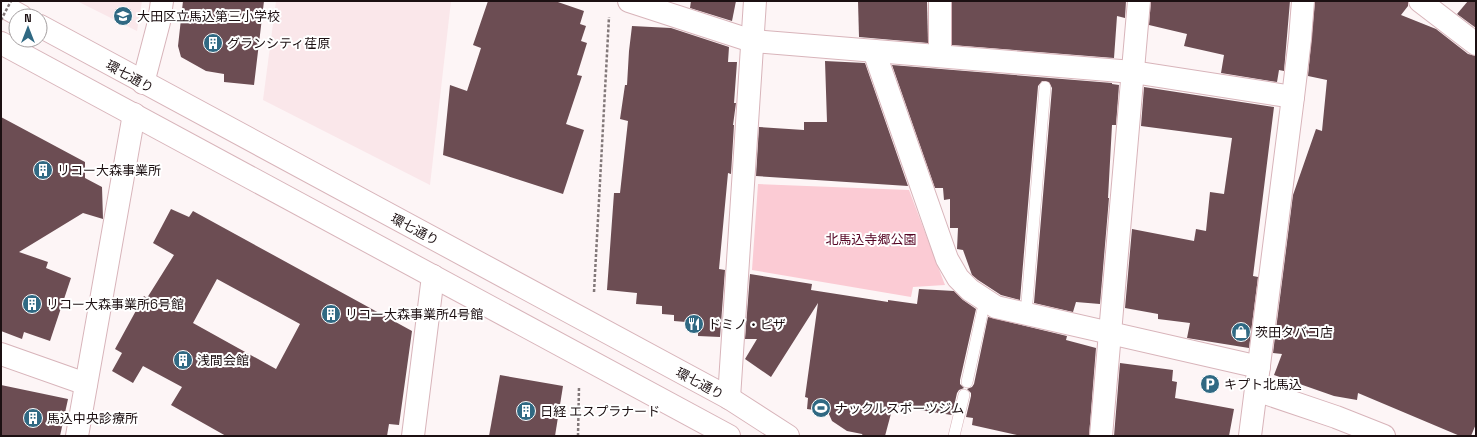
<svg xmlns="http://www.w3.org/2000/svg" width="1477" height="437" font-family="'Space Grotesk','Noto Sans JP',sans-serif">
  <rect width="100%" height="100%" fill="#fdf5f6"/>
  <g fill="#fae7ea">
    <polygon points="77,1 142,1 137,31"/>
    <polygon points="276,1 451,1 430,185 263,100"/>
  </g>
  <polygon fill="#fbcbd4" points="758,184 909,190 945,285 913,287 911,297 752,270"/>
  <g fill="#6c4d53" fill-rule="evenodd">
    <polygon points="183,1 264,1 254,85 224,82 224,74 206,71 181,57 178,46"/>
    <polygon points="488,1 555,1 584,11 580,24 586,26 581,41 587,43 577,75 582,76 566,124 584,130 563,194 443,155 450,85 467,91 481,48 473,45"/>
    <polygon points="691,1 736,1 732,21 690,8"/>
    <polygon points="858,1 927,1 928,43 859,37"/>
    <polygon points="975,1 1126,1 1125,18 1117,16 1114,58 952,45 952,2"/>
    <polygon points="1151,1 1290,1 1284,71 1279,70 1277,82 1221,73 1224,55 1184,46 1187,34 1149,25"/>
    <polygon points="1315,1 1408,1 1408,6 1401,15 1436,29 1468,54 1476,56 1476,424 1471,436 1460,436 1358,393 1357,400 1334,396 1274,375 1282,354 1273,353 1293,195 1316,129 1322,131 1327,80 1308,76"/>
    <polygon points="1468,1 1476,1 1476,28 1457,14"/>
    <polygon points="632,26 671,28 729,47 728,62 737,62 734,103 736,103 733,125 734,125 731,174 728,173 719,269 725,270 720,337 698,336 698,330 686,329 686,322 674,321 674,315 662,314 662,306 636,304 637,293 607,290 614,193 620,193 628,121 620,119 625,85 627,85 629,51"/>
    <polygon points="825,61 865,63 908,186 756,176 759,127 804,130 804,122 827,122"/>
    <polygon points="892,65 1112,83 1112,84 1119,85 1116,125 1112,125 1108,198 1109,198 1100,304 1076,302 1073,312 1034,303 1052,88 1049,82 1042,81 1038,86 1020,300 1001,295 978,280 972,275 963,250 957,249 958,228 950,228 950,199 944,200 943,188 935,188"/>
    <polygon points="1144,87 1274,107 1253,276 1258,277 1249,348 1187,338 1190,323 1158,319 1158,314 1125,308 1132,229 1194,241 1196,229 1206,231 1210,192 1224,194 1232,138 1141,126"/>
    <polygon points="1,117 85,162 85,178 102,187 103,219 83,213 19,252 48,262 46,268 71,278 50,341 24,332 22,339 1,331"/>
    <path d="M171 209 189 217 193 211 412 331 399 425 389 424 387 436H226L171 405 182 387 143 366 133 383 112 371 122 353 115 349 144 296 147 298 174 255 153 243ZM217 279 300 324 276 369 193 323Z"/>
    <polygon points="750,274 812,284 811,290 888,302 888,300 917,304 919,289 954,291 963,300 976,309 960,380 960,384 964,388 959,390 957,393 952,415 893,406 885,436 863,436 862,434 847,431 832,421 828,412 807,409 808,398 805,397 818,303 771,377 745,359 757,339 745,339"/>
    <polygon points="988,317 1067,336 1066,340 1096,348 1089,436 1021,436 972,425 973,418 966,417 971,396 971,393 967,389 972,387 974,384"/>
    <polygon points="1120,363 1173,370 1172,381 1177,382 1175,398 1234,409 1229,436 1114,436"/>
    <polygon points="500,375 563,386 555,436 489,436"/>
    <polygon points="1,385 68,399 60,436 1,436"/>
  </g>
  <g fill="none" stroke-linecap="round" stroke-linejoin="round">
    <defs>
      <g id="service">
        <polyline points="1026,314 1045,87"/>
        <polyline points="967,382 985,300"/>
        <polyline points="954,436 964,395"/>
      </g>
      <g id="minor">
        <polyline points="629,1 752,41 1133,72 1293,97"/>
        <polyline points="940,1 940,56"/>
        <polyline points="1420,1 1476,44"/>
        <polyline points="874,51 947,259 958,278 970,290 996,307 1259,367"/>
        <polyline points="1,354 86,384"/>
        <polyline points="1256,390 1336,417 1384,436"/>
        <polyline points="729,398 755,1"/>
        <polyline points="77,436 134,114"/>
        <polyline points="413,436 433,276"/>
        <polyline points="1101,436 1139,1"/>
      </g>
      <g id="tertiary">
        <polyline points="143,83 159,22 162,1"/>
        <polyline points="1250,436 1293,97 1300,39 1303,1"/>
      </g>
      <g id="primary">
        <polyline points="1,5 21,16"/>
        <polyline points="40,26 729,398 788,436"/>
        <polyline points="1,43 729,436"/>
      </g>
    </defs>
    <use href="#service" stroke="#d8b4ba" stroke-width="12"/>
    <use href="#minor" stroke="#d8b4ba" stroke-width="24"/>
    <use href="#tertiary" stroke="#d8b4ba" stroke-width="24"/>
    <use href="#primary" stroke="#d8b4ba" stroke-width="24"/>
    <g stroke="#827879" stroke-width="2.5" stroke-dasharray="3 2" stroke-linecap="butt">
      <polyline points="890,245 913,237"/>
      <polyline points="594,292 609,17"/>
      <polyline points="578,436 579,387"/>
    </g>
    <use href="#service" stroke="#fff" stroke-width="11"/>
    <use href="#minor" stroke="#fff" stroke-width="22"/>
    <use href="#tertiary" stroke="#fff" stroke-width="22"/>
    <use href="#primary" stroke="#fff" stroke-width="22"/>
    <polyline stroke="#827879" stroke-width="2.5" stroke-dasharray="3 2" stroke-linecap="butt" points="1,20 11,1"/>
  </g>
  <defs>
    <symbol id="school-disc" viewBox="-11 -11 22 22"><circle r="9.5" fill="#306983" stroke="#fff"/><path d="M0-5L7-2L0 1L-7-2ZM-4 1L0 2.5L4 1V4Q0 6-4 4Z" fill="#fff"/></symbol>
    <symbol id="building-disc" viewBox="-11 -11 22 22"><circle r="9.5" fill="#306983" stroke="#fff"/><path d="M-4-6H4V6H1V3H-1V6H-4ZM-2.5-4.3h1.7v1.8h-1.7ZM.8-4.3h1.7v1.8H.8ZM-2.5-1h1.7V.8h-1.7ZM.8-1h1.7V.8H.8Z" fill="#fff"/></symbol>
    <symbol id="restaurant-disc" viewBox="-11 -11 22 22"><circle r="9.5" fill="#306983" stroke="#fff"/><path d="M-5-6h1v4h1v-4h1v4h1v-4h1v5L-1.5 .5V6h-2V.5L-5-1ZM5-6V6H3V1.5H1.5Q1.5-4 5-6Z" fill="#fff"/></symbol>
    <symbol id="shop-disc" viewBox="-11 -11 22 22"><circle r="9.5" fill="#306983" stroke="#fff"/><path d="M-5-2.5h2.3a2.7 3.5 0 0 1 5.4 0H5L5.5 6h-11ZM-1.5-2.5h3a1.5 2.3 0 0 0-3 0Z" fill="#fff"/></symbol>
    <symbol id="parking-disc" viewBox="-11 -11 22 22"><circle r="9.5" fill="#306983" stroke="#fff"/><path d="M-3.5-5.5H1a3.5 3.5 0 0 1 0 7H-1V5.5H-3.5ZM-1-3.4V-.6H.8a1.4 1.4 0 0 0 0-2.8Z" fill="#fff"/></symbol>
    <symbol id="stadium-disc" viewBox="-11 -11 22 22"><circle r="9.5" fill="#306983" stroke="#fff"/><path d="M0-5a6.5 5 0 1 0 0 10a6.5 5 0 1 0 0-10ZM-3.5-1.8h7v3.6h-7Z" fill="#fff"/></symbol>
  </defs>
  <g fill-rule="evenodd">
    <use href="#school-disc" x="112" y="5" width="22" height="22"/>
    <use href="#building-disc" x="202" y="32" width="22" height="22"/>
    <use href="#building-disc" x="32" y="159" width="22" height="22"/>
    <use href="#building-disc" x="21" y="293" width="22" height="22"/>
    <use href="#building-disc" x="320" y="303" width="22" height="22"/>
    <use href="#restaurant-disc" x="683" y="313" width="22" height="22"/>
    <use href="#shop-disc" x="1230" y="321" width="22" height="22"/>
    <use href="#building-disc" x="172" y="349" width="22" height="22"/>
    <use href="#parking-disc" x="1199" y="373" width="22" height="22"/>
    <use href="#stadium-disc" x="810" y="397" width="22" height="22"/>
    <use href="#building-disc" x="515" y="400" width="22" height="22"/>
    <use href="#building-disc" x="22" y="407" width="22" height="22"/>
  </g>
  <g text-anchor="middle" stroke-width="4" stroke-linejoin="round" paint-order="stroke">
    <g font-size="13" fill="#1c1012" stroke="#fff" text-anchor="start">
      <text x="137" y="21">大田区立馬込第三小学校</text>
      <text x="227" y="48">グランシティ荏原</text>
      <text x="57" y="175">リコー大森事業所</text>
      <text x="46" y="309">リコー大森事業所6号館</text>
      <text x="345" y="319">リコー大森事業所4号館</text>
      <text x="708" y="329">ドミノ・ピザ</text>
      <text x="1255" y="337">茨田タバコ店</text>
      <text x="197" y="365">浅間会館</text>
      <text x="1224" y="389">キプト北馬込</text>
      <text x="835" y="413">ナックルスポーツジム</text>
      <text x="540" y="416">日経 エスプラナード</text>
      <text x="47" y="423">馬込中央診療所</text>
    </g>
    <g font-size="13" fill="#1c1012" stroke="#fff">
      <text transform="translate(130 76) rotate(29)" y="5">環七通り</text>
      <text transform="translate(415 229) rotate(28)" y="5">環七通り</text>
      <text transform="translate(700 383) rotate(28)" y="5">環七通り</text>
    </g>
    <g font-size="13" fill="#540423" stroke="#fff">
      <text x="871" y="244">北馬込寺郷公園</text>
    </g>
  </g>
  <rect width="1477" height="437" fill="none" stroke="#1c1012" stroke-width="4"/>
  <g transform="translate(28 28)"><circle r="19" fill="#ffffff" stroke="#a49fa0"/>
  <path d="M0-3L7 15L0 10L-7 15Z" fill="#306983"/>
  <text y="-6" font-size="11" font-weight="bold" text-anchor="middle" fill="#1c1012">N</text>
  </g>
</svg>
